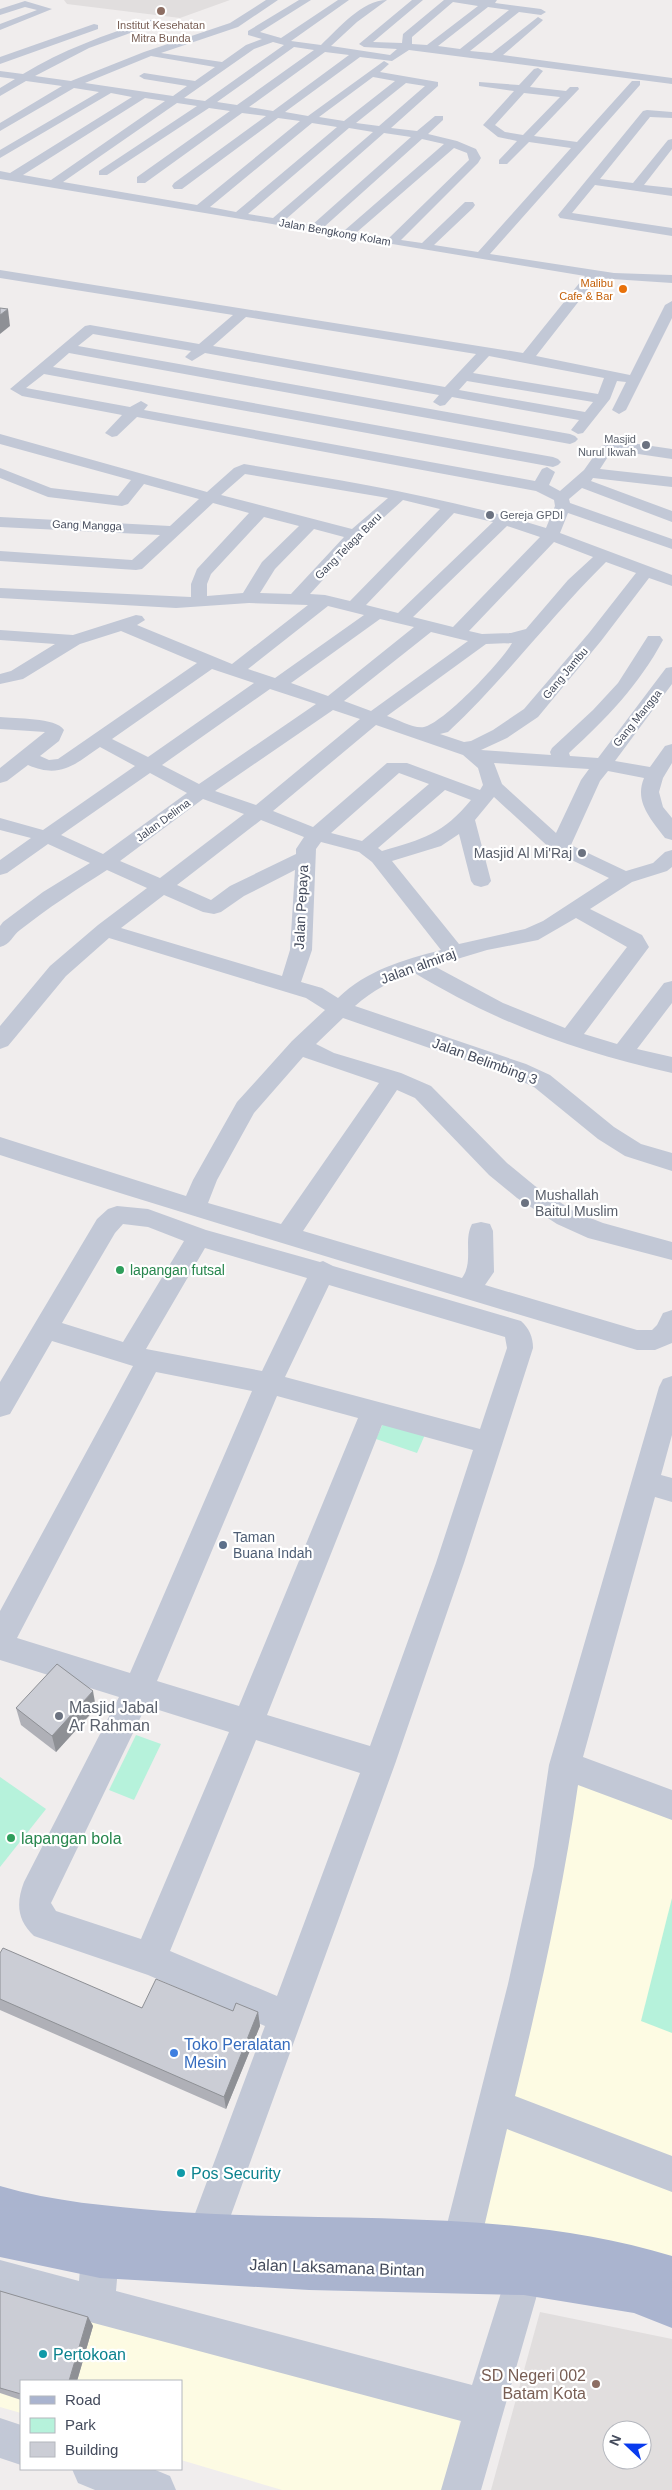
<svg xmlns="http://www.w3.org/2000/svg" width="672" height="2490" font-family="Arial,sans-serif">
  <rect width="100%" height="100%" fill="#f0eded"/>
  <g fill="#fdfbe3">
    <polygon points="565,1765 672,1805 672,2277 462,2240"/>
    <polygon points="0,2289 460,2420 449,2490 282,2490 181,2460 181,2381 21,2381 21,2413 0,2407"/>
  </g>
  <g fill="#e1dede" fill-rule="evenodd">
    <polygon points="64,0 230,0 180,18 67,4"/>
    <path d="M540 2312 672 2339V2490H491ZM612 2430H642V2460H612Z"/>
  </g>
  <g fill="#b6f2db">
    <polygon points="386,1417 427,1430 417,1453 376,1439"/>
    <polygon points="136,1735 161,1744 134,1800 109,1790"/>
    <polygon points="0,1777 46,1809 0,1867"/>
    <polygon points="672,1898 672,2033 641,2021"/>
  </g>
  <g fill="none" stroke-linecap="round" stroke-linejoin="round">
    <g fill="#c2c8d6" fill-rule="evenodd">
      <path d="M266 0H278L238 27 161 53 222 62 246 45 262 39 248 35V31L299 0H311L260 32 281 38 338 0H349L291 41 321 45C338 29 362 0 387 0L357 22 331 46 390 55 397 49 364 47 359 44 412 0H423L373 42 402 43 403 34 444 0H497L495 3 541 9 546 12 541 15 519 12 470 51 492 53 538 17 543 20 541 22 503 55 672 78V84L409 50 392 61 360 57 285 112 308 116 384 61 389 64 380 72 438 82V86L391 128 417 131 435 116H443V120L428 134 457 141 476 149 481 158 478 163 401 240 422 243 465 202H473L475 205 473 208 434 245 478 252 571 148 529 142 507 164H499V160L517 141 498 137 483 125 514 91 479 86V82L519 85 534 69 538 68 543 71 530 87 566 91 570 87H578L579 89 534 136 577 142 632 81H640V85L490 254 614 273 672 275V283L597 278 536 356 630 375 665 305 672 301V318L626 410 619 414 612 410 626 382 617 381 610 399 583 433 578 434 571 430 579 420 452 397 445 405 440 406 433 402 439 395 205 353 192 361 185 357 191 351 93 334 78 346 570 434 575 436 578 439 575 442 570 444 69 353 53 367 553 457 558 459 561 462 558 465 553 467 44 374 26 388 130 407 141 401 148 405 144 410 535 481 542 469 547 467 555 472 549 485 560 491 584 470 601 446 618 441 672 449V459L618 451 611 452 600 469 672 477V487L593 478 591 481 672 511V522L582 488 569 499 570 503 672 539V549L568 513 560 533 672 575V586L649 578 601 641 538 717 507 738 481 750 551 755 550 752 552 748 593 710 618 683 648 636H660L663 640C639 685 606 719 569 753L570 756 598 758 666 668 672 667V684L615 761 650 767 665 746 672 744V763L663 778 659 792 663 807 672 818V840L665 838C651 819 634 802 644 778L608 771 600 781 571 845 626 871 653 863 665 852 672 850V867L667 871 632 882 590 909 642 935 649 947 584 1034 617 1044 664 983 672 981V1003L637 1049 672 1057V1073C575 1051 499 1024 413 972 392 980 372 991 355 1006L526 1064 550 1075 614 1127 641 1144 672 1153V1171L625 1156 598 1139 534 1087 510 1076 343 1018 316 1044 334 1053 401 1073 431 1086 507 1163 535 1186 575 1212 603 1223 672 1242V1260L588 1238 557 1224 517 1198 489 1175 415 1098 397 1090 303 1231 462 1278C474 1262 463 1241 472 1224L481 1222 490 1224 493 1231 494 1272 485 1285 637 1330H652L657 1325 663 1313 672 1310V1343L655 1350H637C424 1286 212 1223 0 1155V1137L186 1196 193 1180 237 1102 292 1041 325 1010 306 998 109 938 66 976 8 1046 0 1049V1026L50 966 98 925 147 888 107 870C77 889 48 908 20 930 12 936 11 944 0 947V926L3 922 43 892 90 863 48 844 7 873 0 875V860L31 838 0 830V818L43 830 135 766 100 747C74 765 60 779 28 765L7 781 0 783V768L45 732 0 729V717C15 719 56 717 64 730L59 741 40 756 49 760 58 759 197 663 121 631 80 644 23 679 0 684V674L11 671 55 644 0 640V630L73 635 136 615 142 616 145 620 137 625 232 664 308 605 249 603 176 608 0 598V588L191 597V584L197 569 249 513 213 503 142 569 136 570 0 561V551L132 560 160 535 0 527V517L170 526 199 499 144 484 128 504 122 506 48 497 0 478V468L51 488 118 496 131 480 0 444V434L207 492 234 468 244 464C346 481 447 497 546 528L555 506 554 500 536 491 137 417 117 436 112 437 105 433 122 415 22 396 10 389 85 326 90 325 199 344 233 315 0 278V270L523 353 585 276 0 179V171L10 173 132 97 111 93 0 158V150L99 92 74 88 0 131V123L62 86 26 81 0 96V88L15 79 0 77V71L23 74C62 50 105 35 149 20H155V24L89 48 35 76 71 81 144 52 230 23ZM453 2 478 6 427 45 412 44V37ZM488 7 509 10 460 49 438 46ZM273 42 284 45 205 101 184 98 254 49ZM294 47 314 50 237 105 217 102ZM325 52 349 55 273 111 249 107ZM151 56 215 67 195 81 144 73 139 76 144 79 187 86 173 96 85 83ZM373 77 395 81 344 121 319 117ZM406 83 425 86 379 126 356 123ZM524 93 560 97 523 135 505 132 495 125ZM145 98 165 101 51 180 23 175ZM177 103 197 106 99 171V175H107L209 108 230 111 137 177V183H145L242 113 266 116 174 183 172 186 174 189H182L278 118 300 121 197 205 63 182ZM312 123 337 127 236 212 210 207ZM349 128 373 132 273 218 248 214ZM384 133 411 137 312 225 285 220ZM422 139 444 144 345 230 324 227ZM454 148 467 153 469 160 389 238 357 232ZM246 317 476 354 445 387 213 346ZM489 356 604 378 598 394 473 373ZM467 381 593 402 585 412 459 390ZM245 474 388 498 352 529 221 495ZM403 500 440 509 350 601 325 595 310 594 361 538ZM454 513 493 522 398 613 366 605ZM264 517 299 526 262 562 243 593 207 596V584L211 574ZM507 526 540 537 453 627 413 617ZM314 529 344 537 291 594 260 593 275 569ZM554 542 593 557 568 580 526 629 511 633 482 634 469 631ZM606 562 636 573 589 633 524 709 493 730 471 741 464 742 440 734 448 732C505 679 551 616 606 562ZM328 606 364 615 275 678 248 669ZM380 619 414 627 328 696 291 683ZM431 632 468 641 371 711 344 701ZM512 643C503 660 444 723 424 727 414 729 397 719 387 716L486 644ZM212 669 254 683 148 757 112 739ZM270 689 316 704 199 784 162 765ZM333 710 360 719 256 805 215 791ZM376 725 463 755 478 768 483 785 480 790 407 763H387L313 827 273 811ZM494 763 589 769 581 780 556 833 502 784ZM150 773 187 793 103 854 61 835ZM399 773 429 784 362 841 331 833ZM445 790 471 800C443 834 423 839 382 851L378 848ZM494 797 553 851 609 878 543 921 525 929 459 944 392 861 441 846 459 834 471 881 474 885 481 887 488 885 491 881 475 820ZM203 799 244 814 160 878 120 861ZM261 820 304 837 296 849V854L230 886 211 900 177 885ZM321 842 359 852 372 862 441 950C403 960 367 970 338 998L322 988 301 982 312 950 316 849ZM295 870 290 950 282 976 121 928 164 895 203 912 214 914 221 912 244 896ZM576 918 627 947 565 1028 503 1003 434 966 487 950 538 940ZM303 1057 379 1083 281 1224 208 1203 217 1180 254 1113Z"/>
      <polygon points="25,1 52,9 0,30 0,24 37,10 25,7 0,15 0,9"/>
      <polygon points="94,24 98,25 98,29 0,64 0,57"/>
      <polygon points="647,110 672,112 672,118 650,117 600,179 633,183 668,140 672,139 672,149 644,185 672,188 672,196 595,185 572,213 672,228 672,236 560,218 558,215 643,111"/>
      <path d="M117 1206 148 1209 206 1230 320 1262 323 1261 333 1266 521 1321C529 1328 533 1337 533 1348L464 1563 395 1764 219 2248 206 2254 193 2248 187 2235 265 2026 148 1975 34 1936C17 1920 16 1903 24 1882L119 1697 0 1660V1611L133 1366 52 1341 10 1414 0 1417V1382L97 1219 108 1209ZM123 1224 148 1227 184 1241 123 1342 62 1323 115 1233ZM205 1248 307 1278 262 1371 146 1349ZM329 1285 505 1337 507 1348 480 1429 285 1377ZM156 1372 252 1391 130 1673 17 1638ZM277 1396 358 1418 239 1706 157 1681ZM382 1425 473 1450 436 1563 370 1746 267 1715ZM146 1706 229 1732 141 1939 56 1911 51 1903ZM256 1740 360 1773 277 1996 170 1951Z"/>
      <path d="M672 1376V1435L661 1475 672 1478V1502L655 1497 583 1757 672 1790V1820L578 1785C563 1890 540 1993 515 2096L672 2156V2192L507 2129 481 2240 475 2253 462 2259 449 2253 443 2240 508 1984 534 1866 549 1765 659 1387 663 1379Z"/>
      <polygon points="100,2238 113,2244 119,2257 116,2291 472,2385 511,2261 524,2255 537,2261 543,2274 481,2490 441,2490 461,2421 0,2298 0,2260 79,2281 81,2257 87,2244"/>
      <polygon points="0,2418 21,2425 21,2465 0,2458"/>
      <polygon points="72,2469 153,2469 170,2476 176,2490 95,2490 78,2483"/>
    </g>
    <path fill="#aab4cf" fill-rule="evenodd" d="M0 2186C54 2202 109 2206 164 2211 334 2224 507 2206 672 2256V2328L634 2313 524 2295 309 2290 100 2278 0 2257Z"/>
  </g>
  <g fill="#afb0b7">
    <polygon points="16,1708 96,1708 56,1752 21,1725"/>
    <polygon points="0,1953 142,2008 258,2012 260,2026 226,2109 0,2010"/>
    <polygon points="0,2291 88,2317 93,2326 77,2381 21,2381 21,2400 0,2393"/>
  </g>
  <g fill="#8e9095">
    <polygon points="8,309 10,326 0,334 0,315"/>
    <polygon points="93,1691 96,1708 56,1752 52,1736"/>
    <polygon points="258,2012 260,2026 226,2109 224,2097"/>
    <polygon points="88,2317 93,2326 77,2381 69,2381"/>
  </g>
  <g fill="#cbcdd5" stroke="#8e9095">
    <polygon points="0,308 8,309 0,315"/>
    <polygon points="57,1664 93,1691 52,1736 16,1708"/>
    <polygon points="3,1948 142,2008 156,1979 233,2011 236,2003 258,2012 224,2097 0,1999 0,1953"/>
    <polygon points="0,2291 88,2317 69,2381 21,2381 21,2394 0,2388"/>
  </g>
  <g fill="#8d6e63" stroke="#fff" stroke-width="2">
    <circle cx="161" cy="11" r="5"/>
    <circle cx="596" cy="2384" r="5"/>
  </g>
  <circle fill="#e8710a" stroke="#fff" stroke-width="2" cx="623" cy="289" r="5"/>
  <g fill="#6b7280" stroke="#fff" stroke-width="2">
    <circle cx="646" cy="445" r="5"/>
    <circle cx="490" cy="515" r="5"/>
    <circle cx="582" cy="853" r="5"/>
    <circle cx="525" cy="1203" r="5"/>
    <circle cx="59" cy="1716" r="5"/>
  </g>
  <g fill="#2e9e5b" stroke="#fff" stroke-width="2">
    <circle cx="120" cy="1270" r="5"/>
    <circle cx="11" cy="1838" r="5"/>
  </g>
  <circle fill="#5c6f8a" stroke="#fff" stroke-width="2" cx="223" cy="1545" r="5"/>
  <circle fill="#3f7fe0" stroke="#fff" stroke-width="2" cx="174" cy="2053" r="5"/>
  <g fill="#0f9aa8" stroke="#fff" stroke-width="2">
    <circle cx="181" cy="2173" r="5"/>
    <circle cx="43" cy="2354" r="5"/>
  </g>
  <g text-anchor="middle" stroke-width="4.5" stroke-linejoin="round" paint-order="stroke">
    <g font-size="11" fill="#785e54" stroke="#fff">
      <text x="161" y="29">Institut Kesehatan<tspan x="161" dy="13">Mitra Bunda</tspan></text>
    </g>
    <g font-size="11" fill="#444b5c" stroke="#fff">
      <text transform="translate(335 232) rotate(10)" y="4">Jalan Bengkong Kolam</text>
      <text transform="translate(87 525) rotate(2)" y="4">Gang Mangga</text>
      <text transform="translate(348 546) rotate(-45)" y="4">Gang Telaga Baru</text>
      <text transform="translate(565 673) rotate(-50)" y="4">Gang Jambu</text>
      <text transform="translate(637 718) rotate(-51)" y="4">Gang Mangga</text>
      <text transform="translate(163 820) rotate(-36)" y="4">Jalan Delima</text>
    </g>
    <g font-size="11" fill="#c56008" stroke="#fff" text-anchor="end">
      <text x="613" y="287">Malibu<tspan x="613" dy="13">Cafe &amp; Bar</tspan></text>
    </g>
    <g font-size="11" fill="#5b616d" stroke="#fff" text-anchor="end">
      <text x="636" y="443">Masjid<tspan x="636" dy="13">Nurul Ikwah</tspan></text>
      <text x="500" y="519" text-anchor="start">Gereja GPDI</text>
    </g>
    <g font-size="14" fill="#5b616d" stroke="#fff" text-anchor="end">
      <text x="572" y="858">Masjid Al Mi'Raj</text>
      <text x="535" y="1200" text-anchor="start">Mushallah<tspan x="535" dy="16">Baitul Muslim</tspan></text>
    </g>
    <g font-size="14" fill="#444b5c" stroke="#fff">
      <text transform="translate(301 907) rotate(-87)" y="5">Jalan Pepaya</text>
      <text transform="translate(418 966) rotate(-20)" y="5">Jalan almiraj</text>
      <text transform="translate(485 1061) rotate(20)" y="5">Jalan Belimbing 3</text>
    </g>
    <g font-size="14" fill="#27864d" stroke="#fff" text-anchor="start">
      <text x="130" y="1275">lapangan futsal</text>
    </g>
    <g font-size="14" fill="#4e5e75" stroke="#fff" text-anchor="start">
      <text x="233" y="1542">Taman<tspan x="233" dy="16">Buana Indah</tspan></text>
    </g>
    <g font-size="16" fill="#5b616d" stroke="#fff" text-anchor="start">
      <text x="69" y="1713">Masjid Jabal<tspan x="69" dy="18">Ar Rahman</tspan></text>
    </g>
    <g font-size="16" fill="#27864d" stroke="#fff" text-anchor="start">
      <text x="21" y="1844">lapangan bola</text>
    </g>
    <g font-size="16" fill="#366cbe" stroke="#fff" text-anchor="start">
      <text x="184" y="2050">Toko Peralatan<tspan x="184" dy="18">Mesin</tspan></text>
    </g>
    <g font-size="16" fill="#0d838f" stroke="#fff" text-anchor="start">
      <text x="191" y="2179">Pos Security</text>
      <text x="53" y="2360">Pertokoan</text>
    </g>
    <g font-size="16" fill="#444b5c" stroke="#fff">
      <text transform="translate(337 2267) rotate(2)" y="6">Jalan Laksamana Bintan</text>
    </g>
    <g font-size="16" fill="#785e54" stroke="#fff" text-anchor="end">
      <text x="586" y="2381">SD Negeri 002<tspan x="586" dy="18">Batam Kota</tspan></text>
    </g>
  </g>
  <rect x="20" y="2380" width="162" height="90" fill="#ffffff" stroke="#b4b7be"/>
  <rect x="30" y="2396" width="25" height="8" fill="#aab4cf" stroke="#b4b7be"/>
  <text x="65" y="2405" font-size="15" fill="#444b5c">Road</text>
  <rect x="30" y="2418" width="25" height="15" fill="#b6f2db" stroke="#b4b7be"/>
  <text x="65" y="2430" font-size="15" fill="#444b5c">Park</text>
  <rect x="30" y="2442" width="25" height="15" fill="#cbcdd5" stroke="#b4b7be"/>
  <text x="65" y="2455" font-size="15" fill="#444b5c">Building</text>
  <g transform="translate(627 2445) rotate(292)"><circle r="24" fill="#ffffff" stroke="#b4b7be"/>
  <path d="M0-4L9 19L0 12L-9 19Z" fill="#093bee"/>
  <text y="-8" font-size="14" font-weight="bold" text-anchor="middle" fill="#444b5c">N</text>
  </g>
</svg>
